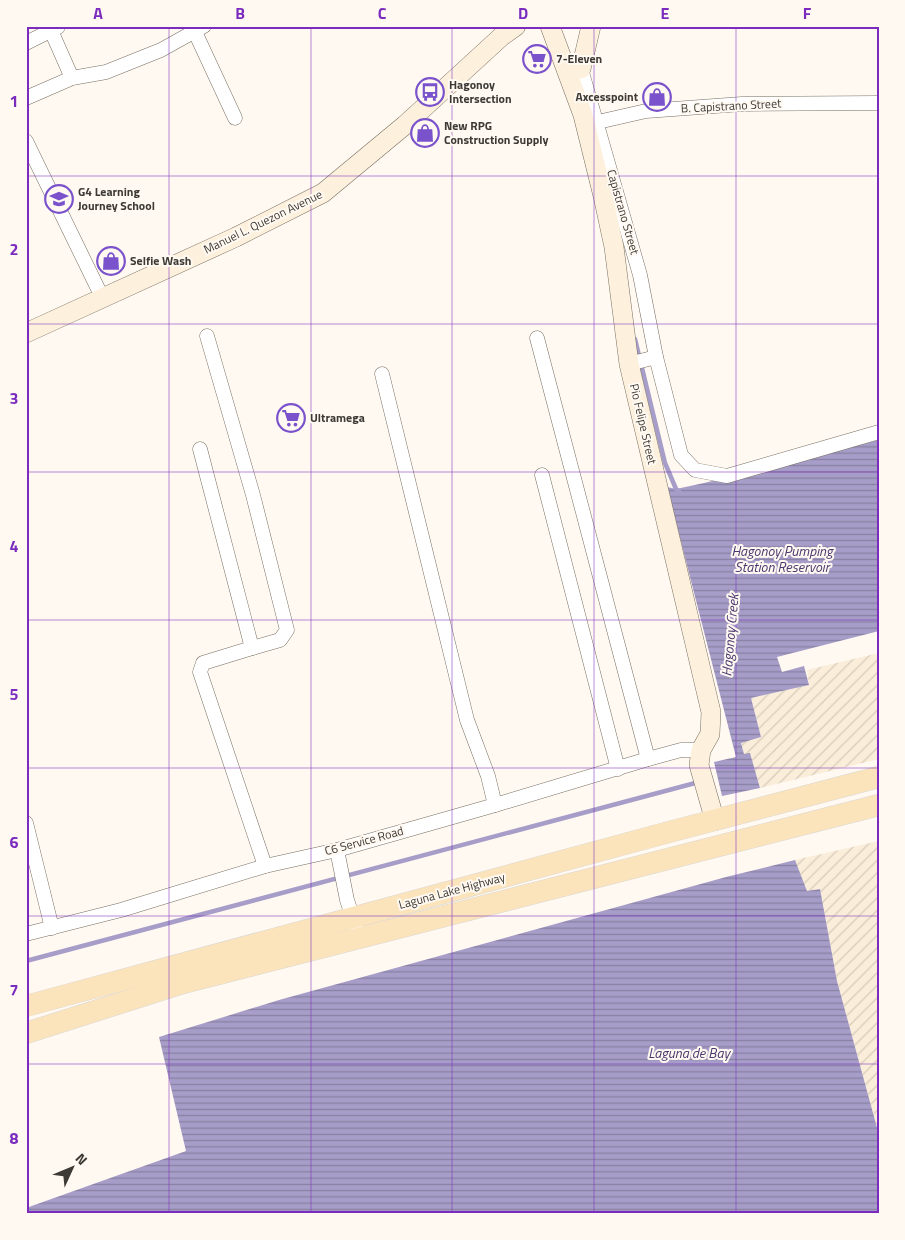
<svg xmlns="http://www.w3.org/2000/svg" width="905" height="1240" font-family="'Titillium Web',sans-serif">
  <defs>
    <pattern id="industrial-furrows" width="10" height="10" patternUnits="userSpaceOnUse" patternTransform="scale(1.25)"><rect width="10" height="10" fill="#faedd9"/><path d="M-1 1l2-2M0 10L10 0M9 11l2-2" fill="none" stroke="#d7ccbb"/></pattern>
    <pattern id="water-rules" width="6" height="5" patternUnits="userSpaceOnUse" patternTransform="scale(1.25)"><rect width="6" height="5" fill="#a69dc8"/><path d="M0 2.5h6" fill="none" stroke="#8881a3"/></pattern>
  </defs>
  <rect width="100%" height="100%" fill="#fff9f1"/>
  <g fill="url(#industrial-furrows)">
    <polygon points="879,653 879,759 760,788 750,753 744,754 741,742 761,737 751,698 809,685 807,670"/>
    <polygon points="879,841 879,1135 837,981 820,889 807,891 795,860"/>
  </g>
  <g fill="url(#water-rules)">
    <polygon points="879,440 879,631 777,657 782,672 804,666 809,685 751,698 761,737 741,743 744,754 750,753 760,788 722,796 714,762 736,757 667,487 676,489 704,483"/>
    <polygon points="795,860 807,891 820,889 837,981 879,1135 879,1214 26,1214 26,1208 186,1151 159,1037 279,1000 726,877"/>
  </g>
  <g fill="none" stroke-linecap="round" stroke-linejoin="round">
    <g stroke="#a69dc8" stroke-width="4.5">
      <polyline points="635,339 665,463 676,489 679,491"/>
      <polyline points="26,961 699,782"/>
    </g>
    <defs>
      <g id="minor">
        <polyline points="49,26 72,78"/>
        <polyline points="195,32 235,118"/>
        <polyline points="26,43 58,27"/>
        <polyline points="581,69 640,275 656,357 681,455 695,470 727,476 879,432"/>
        <polyline points="26,98 72,78 106,72 161,50 204,26"/>
        <polyline points="589,124 646,111 742,104 879,103"/>
        <polyline points="26,141 102,297"/>
        <polyline points="207,336 253,495 287,630 280,640 252,648"/>
        <polyline points="537,338 648,759"/>
        <polyline points="629,364 656,357"/>
        <polyline points="382,374 467,720 488,776 495,805"/>
        <polyline points="200,449 252,648 203,663 200,672 265,866"/>
        <polyline points="542,475 618,769"/>
        <polyline points="26,823 52,928"/>
        <polyline points="337,850 347,900 360,940"/>
        <polyline points="26,934 121,910 265,866 337,850 495,805 648,759 681,750 701,750"/>
      </g>
      <g id="secondary">
        <polyline points="550,26 583,115 603,196 614,247 629,364 711,712 710,734 701,750 699,765 715,821"/>
        <polyline points="581,69 591,26"/>
        <polyline points="26,333 236,237 323,193 405,125 502,36 516,26"/>
      </g>
      <g id="primary">
        <polyline points="26,1006 669,832 879,777"/>
        <polyline points="26,1033 183,983 879,805"/>
      </g>
    </defs>
    <use href="#minor" stroke="#776f63" stroke-width="15"/>
    <use href="#secondary" stroke="#776f63" stroke-width="20"/>
    <use href="#primary" stroke="#d8d8d7" stroke-width="22"/>
    <use href="#minor" stroke="#fff" stroke-width="14"/>
    <use href="#secondary" stroke="#fdf1dd" stroke-width="19"/>
    <use href="#primary" stroke="#fbe3bc" stroke-width="21"/>
  </g>
  <path fill="none" stroke="#7b2cbf" stroke-width="1" stroke-opacity="0.55" d="M169 26V1214M311 26V1214M452 26V1214M594 26V1214M736 26V1214M26 176H879M26 324H879M26 472H879M26 620H879M26 768H879M26 916H879M26 1064H879"/>
  <defs>
    <symbol id="supermarket-ring" viewBox="-11 -11 22 22"><circle r="9.5" fill="#fff9f1" stroke="#7a52cb" stroke-width="1.5"/><path d="M-6-5.5h2.5l.6 2H6L4.5 2H-2.5L-4.4-4H-6ZM-1.5 3.2a1.3 1.3 0 1 0 .1 0ZM3 3.2a1.3 1.3 0 1 0 .1 0Z" fill="#7a52cb"/></symbol>
    <symbol id="bus-ring" viewBox="-11 -11 22 22"><circle r="9.5" fill="#fff9f1" stroke="#7a52cb" stroke-width="1.5"/><path d="M-5-6H5V4H4V6H2V4H-2V6H-4V4H-5ZM-3.5-4V0h7V-4ZM-3.5 1.2v1.5H-2V1.2ZM2 1.2v1.5H3.5V1.2Z" fill="#7a52cb"/></symbol>
    <symbol id="shop-ring" viewBox="-11 -11 22 22"><circle r="9.5" fill="#fff9f1" stroke="#7a52cb" stroke-width="1.5"/><path d="M-5-2.5h2.3a2.7 3.5 0 0 1 5.4 0H5L5.5 6h-11ZM-1.5-2.5h3a1.5 2.3 0 0 0-3 0Z" fill="#7a52cb"/></symbol>
    <symbol id="school-ring" viewBox="-11 -11 22 22"><circle r="9.5" fill="#fff9f1" stroke="#7a52cb" stroke-width="1.5"/><path d="M0-5L7-2L0 1L-7-2ZM-4 1L0 2.5L4 1V4Q0 6-4 4Z" fill="#7a52cb"/></symbol>
  </defs>
  <g fill-rule="evenodd">
    <use href="#supermarket-ring" x="521" y="43" width="32" height="32"/>
    <use href="#bus-ring" x="414" y="76" width="32" height="32"/>
    <use href="#shop-ring" x="641" y="81" width="32" height="32"/>
    <use href="#shop-ring" x="409" y="117" width="32" height="32"/>
    <use href="#school-ring" x="43" y="183" width="32" height="32"/>
    <use href="#shop-ring" x="95" y="245" width="32" height="32"/>
    <use href="#supermarket-ring" x="275" y="402" width="32" height="32"/>
  </g>
  <g text-anchor="middle" stroke-width="4" stroke-linejoin="round" paint-order="stroke">
    <g font-size="12" font-weight="bold" fill="#3d3a35" stroke="#fff9f1" text-anchor="start">
      <text x="556" y="63">7-Eleven</text>
      <text x="449" y="89">Hagonoy<tspan x="449" dy="14">Intersection</tspan></text>
      <text x="638" y="101" text-anchor="end">Axcesspoint</text>
      <text x="444" y="130">New RPG<tspan x="444" dy="14">Construction Supply</tspan></text>
      <text x="78" y="196">G4 Learning<tspan x="78" dy="14">Journey School</tspan></text>
      <text x="130" y="265">Selfie Wash</text>
      <text x="310" y="422">Ultramega</text>
    </g>
    <g font-size="12" fill="#3d3a35" stroke="#fff9f1">
      <text transform="translate(731 106) rotate(-3)" y="4">B. Capistrano Street</text>
      <text transform="translate(623 212) rotate(74)" y="4">Capistrano Street</text>
      <text transform="translate(263 222) rotate(-26)" y="4">Manuel L. Quezon Avenue</text>
      <text transform="translate(643 424) rotate(77)" y="4">Pio Felipe Street</text>
      <text transform="translate(364 841) rotate(-15)" y="4">C6 Service Road</text>
      <text transform="translate(452 891) rotate(-15)" y="4">Laguna Lake Highway</text>
    </g>
    <g font-size="14" font-style="italic" fill="#493970" stroke="#fff9f1">
      <text x="782" y="556">Hagonoy Pumping<tspan x="782" dy="16">Station Reservoir</tspan></text>
      <text transform="translate(730 635) rotate(-85)" y="5">Hagonoy Creek</text>
      <text x="689" y="1058">Laguna de Bay</text>
    </g>
  </g>
  <rect width="905" height="1240" fill="none" stroke="#fff9f1" stroke-width="55"/>
  <g transform="translate(72 1168) rotate(46)" stroke="#fff9f1" stroke-width="4" paint-order="stroke">
  <path d="M0-4L9 19L0 12L-9 19Z" fill="#3d3a35"/>
  <text y="-8" font-size="14" font-weight="bold" text-anchor="middle" fill="#3d3a35">N</text>
  </g>
  <rect x="28" y="28" width="850" height="1184" fill="none" stroke="#7b2cbf" stroke-width="2"/>
  <g font-size="16" text-anchor="middle" font-weight="bold" fill="#7b2cbf">
    <text x="98" y="19">A</text>
    <text x="240" y="19">B</text>
    <text x="382" y="19">C</text>
    <text x="523" y="19">D</text>
    <text x="665" y="19">E</text>
    <text x="807" y="19">F</text>
    <text x="14" y="107">1</text>
    <text x="14" y="255">2</text>
    <text x="14" y="404">3</text>
    <text x="14" y="552">4</text>
    <text x="14" y="700">5</text>
    <text x="14" y="848">6</text>
    <text x="14" y="996">7</text>
    <text x="14" y="1144">8</text>
  </g>
</svg>
